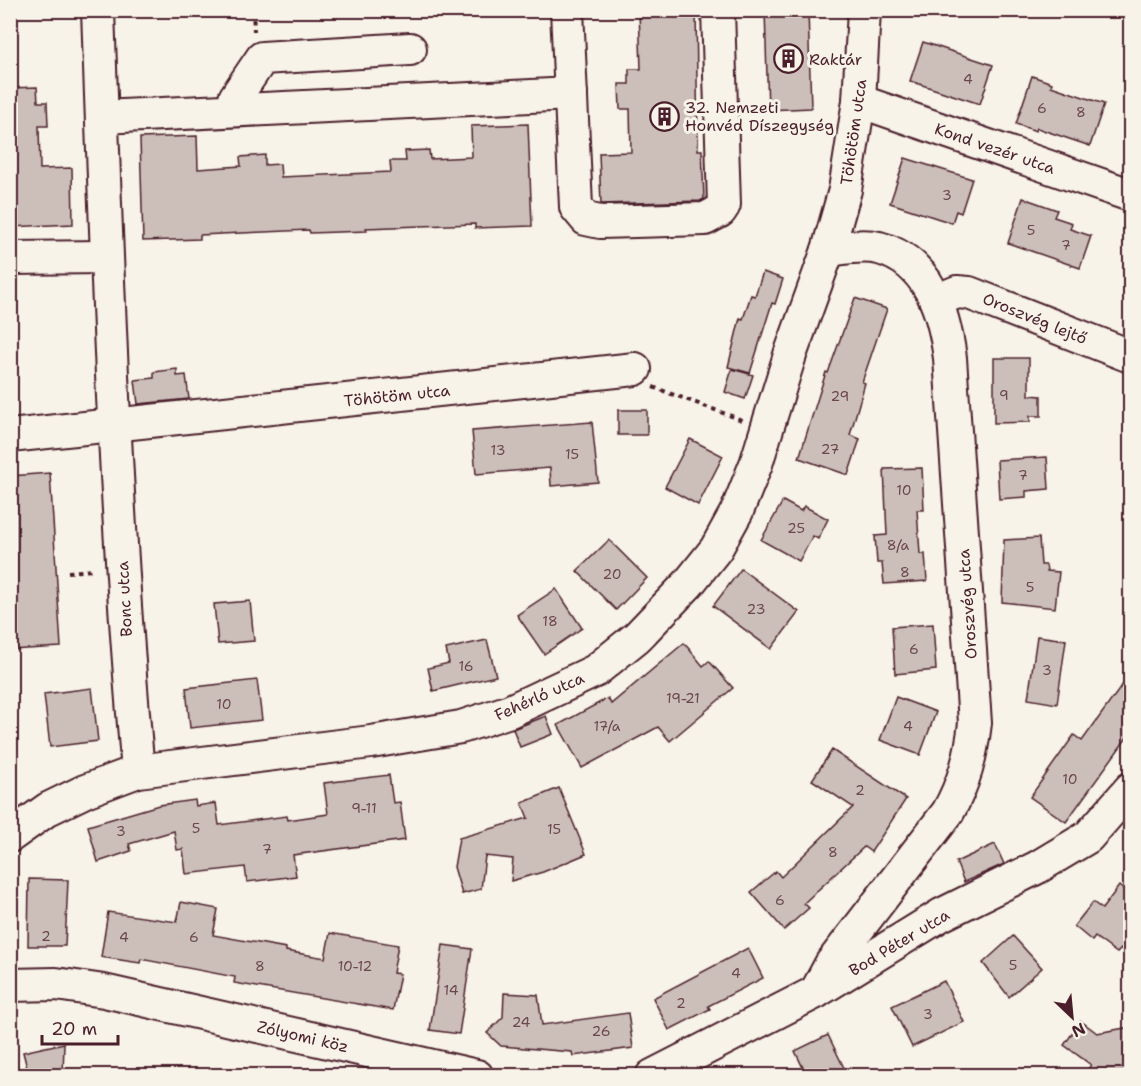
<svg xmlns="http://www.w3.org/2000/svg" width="1141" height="1086" font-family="'Shantell Sans',sans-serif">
  <rect width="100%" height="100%" fill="#f7f3e8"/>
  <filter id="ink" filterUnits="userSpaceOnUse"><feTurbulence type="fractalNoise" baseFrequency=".0167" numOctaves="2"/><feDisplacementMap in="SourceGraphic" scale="12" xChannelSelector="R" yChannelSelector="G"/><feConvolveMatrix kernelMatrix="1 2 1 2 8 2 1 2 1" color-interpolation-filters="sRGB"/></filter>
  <g filter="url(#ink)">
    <g fill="#ccbfb9" stroke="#4a1f2b" stroke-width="1.5">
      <polygon points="639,10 696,10 698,150 702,150 704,199 700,201 601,204 599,153 631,152 630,109 620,109 619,84 629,84 629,69 641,69"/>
      <polygon points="765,10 808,10 811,108 768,110"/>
      <polygon points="923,42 993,65 980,104 910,81"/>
      <polygon points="1032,76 1052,83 1051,86 1104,104 1090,146 1037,128 1036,131 1016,124"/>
      <polygon points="37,87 38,102 47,102 48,126 39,126 40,169 72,168 73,224 10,227 10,88"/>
      <polygon points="528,124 532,226 475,228 475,224 366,228 367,231 310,233 309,230 200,235 200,239 143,241 140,138 197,136 198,169 241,166 240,157 265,155 265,165 280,164 281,177 391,172 390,161 406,161 405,151 429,150 430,159 472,157 471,126"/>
      <polygon points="905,158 972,179 961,213 956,211 952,223 890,203"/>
      <polygon points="1023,198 1057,210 1054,217 1072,223 1070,229 1091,236 1080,268 1008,243"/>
      <polygon points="763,272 783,279 775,304 772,303 750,373 728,367 740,318 743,319 751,295 755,296"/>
      <polygon points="855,298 887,309 862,382 865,383 850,435 860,439 848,475 799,458 826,372 828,373"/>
      <polygon points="994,358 1029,358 1029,395 1041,396 1041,416 1030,416 1030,422 994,423"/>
      <polygon points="177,369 177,376 186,375 189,399 138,404 135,380 154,378 154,372"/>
      <polygon points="732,369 753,375 745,399 725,392"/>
      <rect x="618" y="410" width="29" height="25"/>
      <polygon points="592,422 598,482 551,486 550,468 476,474 472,431"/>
      <polygon points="690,439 723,456 698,505 665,487"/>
      <polygon points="1047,457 1049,489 1026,491 1026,497 999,499 997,460"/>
      <polygon points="922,468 924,510 917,510 920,554 925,554 927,581 884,584 882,563 877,563 875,536 887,535 884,469"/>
      <polygon points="50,473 61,647 10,650 10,476"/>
      <polygon points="783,501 801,511 804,506 828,519 818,539 813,536 799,561 761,540"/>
      <polygon points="1039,538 1041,565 1046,565 1047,571 1059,572 1055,608 1002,602 1004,540"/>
      <polygon points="609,540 647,578 616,610 577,571"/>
      <polygon points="741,569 799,612 771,649 713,606"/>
      <polygon points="556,589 582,628 544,654 517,615"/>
      <polygon points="250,601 254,641 218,644 214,604"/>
      <polygon points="933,624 936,670 895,674 892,627"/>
      <polygon points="1037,636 1066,640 1057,704 1028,699"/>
      <polygon points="487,640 496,676 433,691 428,668 449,663 446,649"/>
      <polygon points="684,643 703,666 709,661 733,688 670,741 658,727 582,768 558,725 608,698 611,704"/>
      <polygon points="1131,673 1131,732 1066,822 1030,797 1074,735 1082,741"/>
      <polygon points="257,680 262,720 190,728 186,688"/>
      <polygon points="92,688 98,741 50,747 44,694"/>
      <polygon points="896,697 936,712 920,755 880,740"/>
      <polygon points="546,716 553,734 520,747 513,729"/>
      <polygon points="832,750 906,799 871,852 864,847 804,903 809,908 784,930 751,892 776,871 781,877 853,807 812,780"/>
      <polygon points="389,775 393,803 400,802 405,840 293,855 296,876 247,882 245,867 186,874 183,849 177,850 174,831 129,844 131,851 98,862 88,826 159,805 195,800 196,806 216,803 219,825 287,816 288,820 328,814 324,783"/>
      <polygon points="559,788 586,854 543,872 511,881 513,859 485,856 481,889 462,894 454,867 459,838 528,818 522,803"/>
      <polygon points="995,844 1004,864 964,882 956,862"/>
      <polygon points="29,879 68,880 65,946 28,946"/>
      <polygon points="1119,886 1131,896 1131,957 1121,949 1117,953 1095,937 1092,941 1074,926 1093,902 1102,909"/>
      <polygon points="181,902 218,909 213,935 286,948 286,951 325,958 330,933 398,945 393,973 400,974 393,1010 234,983 235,977 141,959 140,963 101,957 108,912 177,922"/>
      <polygon points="1013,936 1042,968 1009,997 983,963"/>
      <polygon points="443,945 472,949 459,1034 430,1030"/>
      <polygon points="748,948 763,978 708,1006 710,1009 669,1030 653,998"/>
      <polygon points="944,981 964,1022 912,1047 892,1006"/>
      <polygon points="504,993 538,995 542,1025 628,1013 633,1048 573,1056 572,1052 501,1046 487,1033 503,1017"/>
      <polygon points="1081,1021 1097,1033 1131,1027 1131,1076 1083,1076 1091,1065 1064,1045"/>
      <polygon points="828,1035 848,1076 807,1076 795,1051"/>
      <polygon points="64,1043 63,1076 29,1076 23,1052"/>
    </g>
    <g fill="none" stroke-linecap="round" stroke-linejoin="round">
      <defs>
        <g id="minor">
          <path d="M98 10C107 265 115 518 138 771"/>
          <polyline points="567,10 576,207 586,219 600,222 705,219 720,211 724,205 718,10"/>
          <polyline points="859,101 1130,195"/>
          <polyline points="236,110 235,98 262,58 410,49"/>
          <polyline points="102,117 571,94"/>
          <polyline points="10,258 105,257"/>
          <polyline points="938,300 957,292 969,293 1130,356"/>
          <polyline points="10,436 635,369"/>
          <polyline points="10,836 48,809 85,791 138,771 371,742 461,727 510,711 595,671 637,637 688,584 716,549 737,511 756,464 790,355 828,250 845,190 859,101 864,10"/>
          <polyline points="10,985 56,984 104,991 477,1076"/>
          <path d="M816 992 831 964 948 812C964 783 971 757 975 723L950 358C944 313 930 262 879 248 863 244 844 248 828 250"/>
          <polyline points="652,1076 816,992 941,915 1038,867 1088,837 1130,789"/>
        </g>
      </defs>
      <use href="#minor" stroke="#4a1f2b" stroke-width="36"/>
      <g stroke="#4a1f2b" stroke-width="4" stroke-dasharray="4.5 4.5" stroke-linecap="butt">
        <polyline points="253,10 254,31"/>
        <polyline points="653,387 742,420"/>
        <polyline points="68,572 94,570"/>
      </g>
      <use href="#minor" stroke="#f7f3e8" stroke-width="32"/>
    </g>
  </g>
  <defs>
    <symbol id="building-ring" viewBox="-11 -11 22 22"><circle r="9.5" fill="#f7f3e8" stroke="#4a1f2b" stroke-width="1.5"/><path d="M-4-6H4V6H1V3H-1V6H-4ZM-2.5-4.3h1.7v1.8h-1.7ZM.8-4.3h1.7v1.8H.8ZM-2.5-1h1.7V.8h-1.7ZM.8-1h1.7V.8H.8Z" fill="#4a1f2b"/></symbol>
  </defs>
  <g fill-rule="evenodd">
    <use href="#building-ring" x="772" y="42" width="33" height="33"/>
    <use href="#building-ring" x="648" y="100" width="33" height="33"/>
  </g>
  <g text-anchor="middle" stroke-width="6" stroke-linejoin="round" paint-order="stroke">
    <g font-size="14" fill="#6a474e">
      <text x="968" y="84">4</text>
      <text x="1042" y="113">6</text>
      <text x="1081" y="117">8</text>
      <text x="947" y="200">3</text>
      <text x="1031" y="235">5</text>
      <text x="1066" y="250">7</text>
      <text x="1004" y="400">9</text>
      <text x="840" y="401">29</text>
      <text x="830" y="454">27</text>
      <text x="498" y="455">13</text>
      <text x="572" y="459">15</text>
      <text x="1023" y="480">7</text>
      <text x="904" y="495">10</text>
      <text x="796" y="533">25</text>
      <text x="898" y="550">8/a</text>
      <text x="905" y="577">8</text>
      <text x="612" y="579">20</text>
      <text x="1030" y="592">5</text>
      <text x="756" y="614">23</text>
      <text x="550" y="626">18</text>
      <text x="914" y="654">6</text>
      <text x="466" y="671">16</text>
      <text x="1047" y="675">3</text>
      <text x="683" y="703">19-21</text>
      <text x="224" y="709">10</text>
      <text x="607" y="731">17/a</text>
      <text x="908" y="731">4</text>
      <text x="1070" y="784">10</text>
      <text x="860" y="795">2</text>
      <text x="364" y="813">9-11</text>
      <text x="196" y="833">5</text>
      <text x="554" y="834">15</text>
      <text x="121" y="836">3</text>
      <text x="267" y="854">7</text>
      <text x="833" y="857">8</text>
      <text x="780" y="905">6</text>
      <text x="46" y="941">2</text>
      <text x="124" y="942">4</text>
      <text x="194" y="942">6</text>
      <text x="1013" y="970">5</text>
      <text x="260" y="971">8</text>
      <text x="355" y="971">10-12</text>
      <text x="736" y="978">4</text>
      <text x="451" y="995">14</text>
      <text x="681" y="1008">2</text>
      <text x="928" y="1019">3</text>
      <text x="521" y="1027">24</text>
      <text x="601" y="1036">26</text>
    </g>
    <g font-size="16" fill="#4a1f2b" stroke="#f7f3e8" text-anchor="start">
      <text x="809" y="65">Raktár</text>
      <text x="685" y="113">32. Nemzeti<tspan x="685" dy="18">Honvéd Díszegység</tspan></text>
    </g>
    <g font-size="16" fill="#4a1f2b" stroke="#f7f3e8">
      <text transform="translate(853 132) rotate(-82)" y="6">Töhötöm utca</text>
      <text transform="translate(995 148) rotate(19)" y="6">Kond vezér utca</text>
      <text transform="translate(1035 318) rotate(22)" y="6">Oroszvég lejtő</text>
      <text transform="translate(397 395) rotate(-6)" y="6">Töhötöm utca</text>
      <text transform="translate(124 599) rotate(-93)" y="6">Bonc utca</text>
      <text transform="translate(967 604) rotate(-94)" y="6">Oroszvég utca</text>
      <text transform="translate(539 696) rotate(-24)" y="6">Fehérló utca</text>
      <text transform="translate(899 942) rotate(-31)" y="6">Bod Péter utca</text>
      <text transform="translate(303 1036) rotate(13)" y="6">Zólyomi köz</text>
    </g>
  </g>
  <rect width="1141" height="1086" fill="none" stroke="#f7f3e8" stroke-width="36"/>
  <rect x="18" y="18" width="1105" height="1050" fill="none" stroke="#4a1f2b" stroke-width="2" filter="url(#ink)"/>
  <g transform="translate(1072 1017) rotate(154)" stroke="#f7f3e8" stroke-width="4.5" paint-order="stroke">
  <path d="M0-4.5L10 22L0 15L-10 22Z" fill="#4a1f2b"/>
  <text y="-9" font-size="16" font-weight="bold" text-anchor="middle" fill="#4a1f2b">N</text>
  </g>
  <path d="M42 1035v9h76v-9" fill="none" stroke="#4a1f2b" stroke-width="3"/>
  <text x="51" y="1035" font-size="18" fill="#4a1f2b" stroke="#f7f3e8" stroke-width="4.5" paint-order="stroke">20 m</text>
</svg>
